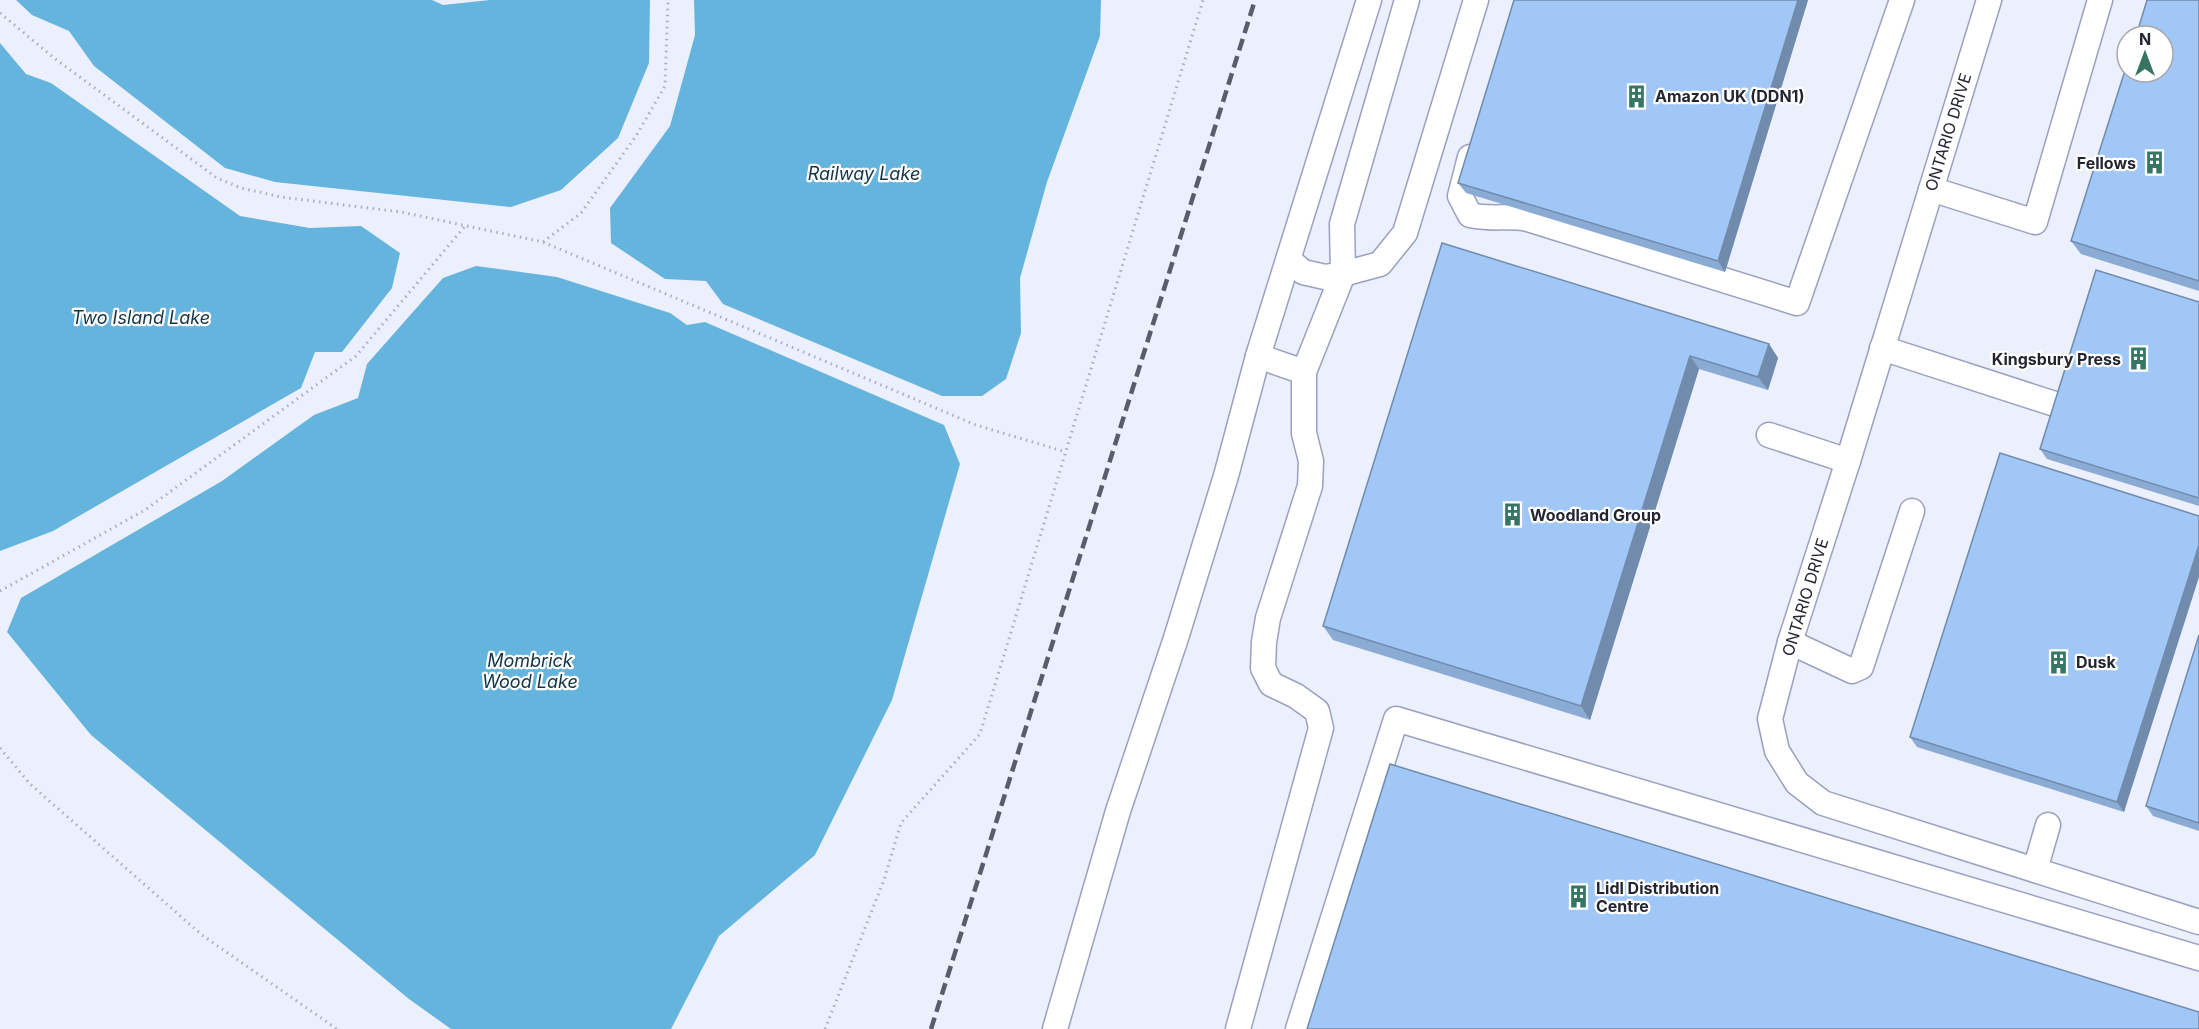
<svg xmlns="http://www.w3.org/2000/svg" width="2199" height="1029" font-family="Inter,sans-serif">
  <rect width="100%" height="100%" fill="#eceffc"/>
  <g fill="#65b4dd">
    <polygon points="16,0 432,0 443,5 490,0 650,0 649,63 618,138 561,190 511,207 275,182 225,168 94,66 69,31 32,15"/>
    <polygon points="694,0 1101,0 1100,36 1047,182 1020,278 1021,333 1006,379 982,396 942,396 723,304 706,281 665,279 611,243 610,208 670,126 695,35"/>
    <polygon points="0,43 26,74 51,83 240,216 310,228 361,226 400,253 392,288 342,352 315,352 301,388 53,531 0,551"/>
    <polygon points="476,266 557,277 670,313 687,325 705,322 944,425 960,464 892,700 815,855 719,936 671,1029 451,1029 409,999 91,735 7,632 21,598 222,481 314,415 358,398 367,364 443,278"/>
  </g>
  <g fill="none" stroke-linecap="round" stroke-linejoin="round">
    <defs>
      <g id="minor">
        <polyline points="1989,0 1848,461 1790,642 1770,719 1777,751 1797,783 1823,803 2199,922"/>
        <path d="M1470 157 1460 196 1470 215C1489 220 1509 215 1528 219L1797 303 1902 0"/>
        <polyline points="1931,189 2035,222 2100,0"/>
        <polyline points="1289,260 1303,272 1325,277 1343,274 1380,264 1405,233 1476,0"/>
        <polyline points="1882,348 2064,407"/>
        <polyline points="1258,356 1304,372"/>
        <polyline points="1769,435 1848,461"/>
        <polyline points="1790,642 1852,671 1861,667 1912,511"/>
        <polyline points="2035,870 2048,825"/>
        <polyline points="1055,1029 1118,811 1176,638 1226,476 1258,356 1369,0"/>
        <polyline points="1238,1029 1321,728 1317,711 1296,696 1271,684 1263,668 1264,642 1268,618 1310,486 1311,461 1304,433 1304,372 1343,274 1342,224 1407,0"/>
        <polyline points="1298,1029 1396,719 2199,958"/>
      </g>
    </defs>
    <use href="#minor" stroke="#9aa1c0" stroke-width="27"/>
    <g stroke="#aaadba" stroke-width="3" stroke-dasharray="1.5 4.5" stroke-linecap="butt">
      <polyline points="0,13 54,58 217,178 241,188 281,197 401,212 543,242 976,425 1066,452"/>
      <polyline points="543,242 581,213 636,136 665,86 668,0"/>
      <polyline points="0,591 145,510 356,356 465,226"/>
      <polyline points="0,748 30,784 202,935 337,1029"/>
      <polyline points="825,1029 884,880 901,823 980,734 1203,0"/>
    </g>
    <use href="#minor" stroke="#fff" stroke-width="24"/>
    <polyline stroke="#5a5d69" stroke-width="4.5" stroke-dasharray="12 6" stroke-linecap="butt" points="931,1029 1255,0"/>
  </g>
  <g fill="#8aabd4">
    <polygon points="1808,0 1725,272 1466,193 1458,183"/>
    <polygon points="2199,0 2199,291 2081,254 2071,241"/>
    <polygon points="1442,243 1769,344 1778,358 1768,390 1699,369 1590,720 1333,640 1323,626"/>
    <polygon points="2199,302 2199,506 2047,459 2040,449"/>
    <polygon points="2199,516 2124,812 1917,747 1910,737"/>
    <polygon points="2199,635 2199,831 2153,816 2146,806"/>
  </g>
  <g fill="#718bad">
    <polygon points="1798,0 1808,0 1725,272 1718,261"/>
    <polygon points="1769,344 1778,358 1768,390 1758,377"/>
    <polygon points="1690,356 1699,369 1590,720 1581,706"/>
    <polygon points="2199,545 2199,577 2124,812 2117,802"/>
  </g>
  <g fill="#a1c7f7" stroke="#718bad" stroke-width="1.5">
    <polygon points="1514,0 1798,0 1718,261 1458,183"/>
    <polygon points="2147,0 2199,0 2199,281 2071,241 2127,64 2127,72 2163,72 2163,36 2136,36"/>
    <polygon points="1442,243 1769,344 1758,377 1690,356 1581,706 1323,626"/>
    <polygon points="2096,270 2199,302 2199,498 2040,449"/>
    <polygon points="2000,453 2199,516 2199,545 2117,802 1910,737"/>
    <polygon points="2199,635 2199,823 2146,806"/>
    <polygon points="1390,764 2199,1012 2199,1029 1307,1029"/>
  </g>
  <defs>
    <symbol id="building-bare" viewBox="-9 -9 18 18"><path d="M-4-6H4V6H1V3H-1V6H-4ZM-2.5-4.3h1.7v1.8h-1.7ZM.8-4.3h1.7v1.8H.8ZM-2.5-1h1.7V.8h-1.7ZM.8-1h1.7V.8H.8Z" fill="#367562" stroke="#fff" stroke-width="2.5" paint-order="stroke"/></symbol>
  </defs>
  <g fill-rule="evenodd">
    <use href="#building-bare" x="1620" y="80" width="33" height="33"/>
    <use href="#building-bare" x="2138" y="146" width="33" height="33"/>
    <use href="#building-bare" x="2122" y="342" width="33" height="33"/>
    <use href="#building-bare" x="1496" y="498" width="33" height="33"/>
    <use href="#building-bare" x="2042" y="646" width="33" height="33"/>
    <use href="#building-bare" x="1562" y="880" width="33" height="33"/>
  </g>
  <g text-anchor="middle" stroke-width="4.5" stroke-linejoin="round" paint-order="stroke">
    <g font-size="16" font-weight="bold" fill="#232632" stroke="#fff" text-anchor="start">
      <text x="1655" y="102">Amazon UK (DDN1)</text>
      <text x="2136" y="169" text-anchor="end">Fellows</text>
      <text x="2121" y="365" text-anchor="end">Kingsbury Press</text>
      <text x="1530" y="521">Woodland Group</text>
      <text x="2076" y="668">Dusk</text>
      <text x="1596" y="894">Lidl Distribution<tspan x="1596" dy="18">Centre</tspan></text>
    </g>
    <g font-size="16" fill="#232632" stroke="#fff">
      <text transform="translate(1948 132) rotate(-73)" y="6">ONTARIO DRIVE</text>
      <text transform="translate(1805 597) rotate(-73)" y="6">ONTARIO DRIVE</text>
    </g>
    <g font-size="18" font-style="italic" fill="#123647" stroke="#fff">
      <text x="864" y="180">Railway Lake</text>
      <text x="141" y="324">Two Island Lake</text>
      <text x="530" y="667">Mombrick<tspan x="530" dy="21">Wood Lake</tspan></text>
    </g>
  </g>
  <g transform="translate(2145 54)"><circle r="28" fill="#ffffff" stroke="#a7a8ad" stroke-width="1.5"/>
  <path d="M0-4.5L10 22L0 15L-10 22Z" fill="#367562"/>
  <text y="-9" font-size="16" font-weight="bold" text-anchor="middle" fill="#232632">N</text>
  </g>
</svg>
